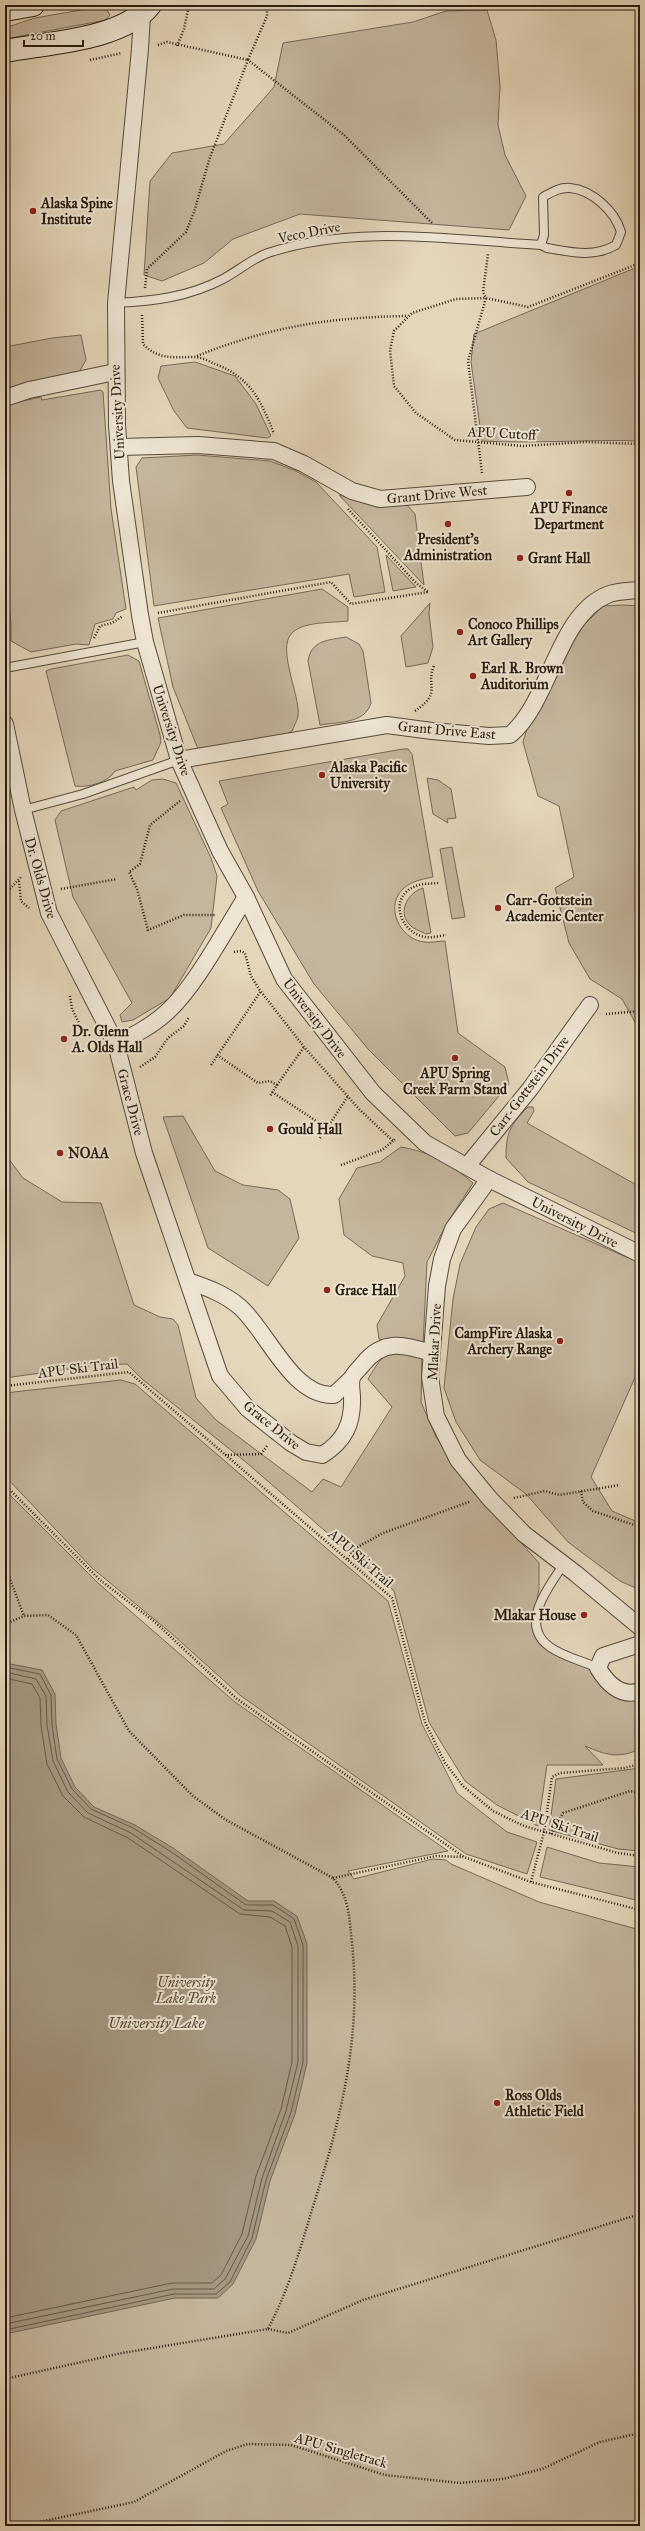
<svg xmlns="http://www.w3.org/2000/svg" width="645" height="2531" font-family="'IM FELL Great Primer',serif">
  <rect width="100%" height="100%" fill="#e4d6ba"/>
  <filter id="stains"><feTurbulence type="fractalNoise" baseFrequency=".005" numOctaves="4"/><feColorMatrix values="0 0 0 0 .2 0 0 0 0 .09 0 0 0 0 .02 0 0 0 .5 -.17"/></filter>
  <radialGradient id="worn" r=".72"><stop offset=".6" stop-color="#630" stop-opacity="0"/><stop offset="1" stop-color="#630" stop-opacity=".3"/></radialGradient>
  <g fill="#c4b69d" stroke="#766956">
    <polygon points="259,5 304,5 275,10"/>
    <polygon points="477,5 497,5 487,10 496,40 500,87 498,125 505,155 526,196 509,230 300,214 233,239 204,263 162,281 144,275 150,181 172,153 224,144 274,87 283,43 413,22 446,11 486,10"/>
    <polygon points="104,6 110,15 106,20 5,39 5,28 35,18"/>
    <path d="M640 266V441C587 439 535 444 482 441L471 362 474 334Z"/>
    <polygon points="81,335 86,360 78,374 5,388 5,347 52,338"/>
    <polygon points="195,362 235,376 256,404 271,436 267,438 187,428 174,411 158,378 161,366"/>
    <polygon points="101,390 103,392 111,509 126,609 116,613 113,619 95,624 89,645 76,644 31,652 11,641 11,623 5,575 5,405 41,397 42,400"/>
    <polygon points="197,455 270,461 296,471 316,482 377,547 385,592 354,597 349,574 154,606 136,467 142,458"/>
    <path d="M339 495C363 502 382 507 407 505L415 514 424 585Z"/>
    <polygon points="386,555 416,587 393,591"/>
    <path d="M322 589 348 607V621C332 623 304 621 292 633 276 648 301 697 298 716 297 721 294 726 292 731L278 739 198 749 173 687 158 618Z"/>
    <polygon points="430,603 429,614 433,647 428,663 406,667 401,636"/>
    <polygon points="623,605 640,606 640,1031 622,999 590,979 569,943 555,888 574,877 559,806 538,796 523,742 527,729 575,634 603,606"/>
    <path d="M346 637 359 644 363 651 371 703C365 724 337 722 320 725L308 661C311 640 329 640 346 637Z"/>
    <path d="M128 655 139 661 160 735 161 742 153 760 115 771C109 782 88 788 75 786L46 671 51 669Z"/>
    <path d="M403 749H408L412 754 433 877C423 879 412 881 404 888 384 905 399 939 424 942 430 943 439 941 445 941L458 1033 505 1067 509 1084 468 1133 455 1136 368 1049 314 984 258 891 221 808 228 804 219 781Z"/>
    <polygon points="427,778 438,780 451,789 456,818 447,819 448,823 433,814"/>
    <polygon points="163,779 176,783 211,858 217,876 211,928 170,998 133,1020 122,1022 120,1015 132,1003 73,897 55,820 61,811 134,787 136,790 152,780"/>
    <polygon points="452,847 465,917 452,919 440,849"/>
    <path d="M423 888 431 933 426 934C420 931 413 929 409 924 397 911 409 892 423 888Z"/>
    <path d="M528 1107H533L534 1111 527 1123 640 1187V1235L528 1182 506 1158C506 1133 510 1125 528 1107Z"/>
    <polygon points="183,1116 215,1171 243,1185 278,1190 290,1199 299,1238 268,1286 208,1248 163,1117"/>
    <path d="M401 1147C433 1153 448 1162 473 1183L447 1223 427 1262 423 1345 379 1339 377 1325 405 1276 403 1263 372 1256 344 1235 339 1199 357 1168 380 1162Z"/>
    <path d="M5 1154 23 1178 62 1202 101 1203 134 1305 160 1317 173 1319 178 1325 196 1398 216 1420 312 1492 323 1479 341 1487 392 1407 368 1379C387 1347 386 1353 422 1356L421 1402 436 1437 465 1479 539 1563V1588L533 1627 546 1649 593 1671 640 1697V1749C618 1759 606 1755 585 1746L603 1765H547L538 1826 497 1805 465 1781 439 1739 429 1722 394 1591 247 1463 142 1379 127 1364 97 1365 5 1378Z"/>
    <polygon points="503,1203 640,1263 640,1366 591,1477 612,1511 640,1523 640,1590 620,1581 568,1542 526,1494 480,1460 456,1422 444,1388 453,1299 460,1264 476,1227 489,1209"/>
    <polygon points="121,1380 135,1384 388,1601 422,1724 457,1793 507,1832 537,1842 527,1874 466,1854 241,1696 171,1633 92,1568 5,1476 5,1393"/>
    <polygon points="5,1487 11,1496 98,1583 235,1702 448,1851 348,1871 354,1879 433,1859 446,1860 451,1864 539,1902 640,1930 640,2526 5,2526"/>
    <polygon points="640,1768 640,1851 618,1849 549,1830 556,1779"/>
    <polygon points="547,1847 599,1863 640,1867 640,1901 540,1877"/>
  </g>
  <polygon fill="#a49780" stroke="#726653" points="5,1663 42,1670 55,1694 56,1724 61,1758 75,1787 94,1807 135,1825 173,1848 248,1901 274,1901 292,1913 297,1916 307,1944 307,2063 295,2114 270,2181 256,2239 233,2284 218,2298 175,2298 5,2334"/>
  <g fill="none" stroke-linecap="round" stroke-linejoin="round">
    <g stroke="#665a48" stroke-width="1">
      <polyline points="5,1667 40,1674 51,1695 52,1725 57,1759 72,1789 91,1809 133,1828 170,1851 246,1905 273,1905 290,1916 294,1919 303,1945 303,2062 291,2112 266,2180 252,2238 230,2282 216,2294 174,2294 5,2330"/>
      <polyline points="5,1672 36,1679 46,1696 47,1725 53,1761 68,1792 88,1813 131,1833 244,1910 272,1911 290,1922 298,1946 298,2062 286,2111 262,2178 248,2236 225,2279 214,2289 173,2289 5,2324"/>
      <polyline points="5,1678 32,1684 40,1698 41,1726 47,1764 63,1796 84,1817 128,1838 240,1914 270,1917 285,1926 292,1947 292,2062 281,2109 256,2176 242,2234 221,2275 212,2283 172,2283 5,2318"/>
    </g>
    <defs>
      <g id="service">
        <path d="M116 303C154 301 189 297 223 279 238 271 253 258 268 253 355 224 452 240 541 245L547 248C571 252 593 258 616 245L621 232C615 211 592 190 570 188 560 187 552 192 543 197L544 235 541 245"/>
        <polyline points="5,668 145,642"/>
        <polyline points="23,810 83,794 179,760"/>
        <path d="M564 1564C549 1586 518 1625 550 1647 564 1657 583 1661 598 1668"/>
      </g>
      <g id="minor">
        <polyline points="139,7 142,15 140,49 116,303 117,425 121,481 140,615 145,642 179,760 220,851 246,897 284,979 373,1093 425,1143 489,1179 640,1254"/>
        <polyline points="5,398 29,390 115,372"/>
        <polyline points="119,447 198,445 274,451 304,464 352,491 380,499 527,487"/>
        <polyline points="5,724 23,810 49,913 116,1044"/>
        <path d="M179 760 387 725 432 731 489 736 510 735C551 700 557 616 607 595 616 591 630 591 640 590"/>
        <path d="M246 897C225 930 195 987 167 1012 152 1026 134 1035 116 1044L144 1153 220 1376 248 1409 291 1443 306 1452 322 1455C345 1441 353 1423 352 1397 352 1392 350 1383 352 1378 353 1374 360 1368 363 1364 383 1339 404 1344 431 1353"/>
        <polyline points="467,1166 530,1089 590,1005"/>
        <polyline points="489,1179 453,1229 442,1259 437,1286 430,1377 436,1416 458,1460 490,1499 524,1534 575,1573 640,1627"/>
        <path d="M188 1281C206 1287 225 1294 240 1307 268 1332 292 1397 334 1395L351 1379"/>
        <path d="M640 1644 603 1656 598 1668C607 1683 621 1698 640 1691"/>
      </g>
      <g id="secondary">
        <polyline points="5,10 33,5"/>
        <path d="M5 51C46 43 123 40 150 5"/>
      </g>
    </defs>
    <use href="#service" stroke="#574a3a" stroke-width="10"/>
    <use href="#minor" stroke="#574a3a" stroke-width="18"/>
    <use href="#secondary" stroke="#281c0f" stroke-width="24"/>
    <g stroke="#281c0f" stroke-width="2.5" stroke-dasharray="1 2" stroke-linecap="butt">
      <polyline points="158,45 167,42 248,60 267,16 267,5"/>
      <polyline points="177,46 184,29 189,5"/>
      <polyline points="90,60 122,53"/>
      <polyline points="640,263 528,307 486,298 456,299 412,313 394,331 390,350 394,386 416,413 455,440 523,446 585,442 640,444"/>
      <polyline points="145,288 147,269 186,232 194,212 210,157 248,60 344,135 432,223"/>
      <path d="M142 315 143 344C158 360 174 357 194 357 201 357 209 361 215 364 250 377 261 400 274 434"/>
      <path d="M197 356C269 327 330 317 408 316"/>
      <polyline points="482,473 468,361 486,298 483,292 488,254"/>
      <polyline points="348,509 416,583 428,592"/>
      <polyline points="158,613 331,582 351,604 428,592"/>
      <polyline points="94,638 100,626 112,623 123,616"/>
      <path d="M415 711C443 692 425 686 434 666"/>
      <polyline points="180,801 150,825 140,864 129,872 137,889 148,930 184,915 215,915"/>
      <polyline points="19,881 21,901 29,908"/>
      <path d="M438 883C431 884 422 883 416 886 388 896 399 932 425 937 431 938 440 936 446 935"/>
      <polyline points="61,889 117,879"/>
      <polyline points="5,902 5,894 21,877"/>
      <polyline points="234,952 241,951 245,953 251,976 259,989 304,1047 359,1109 393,1141 396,1138"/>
      <polyline points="70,996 72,1009 82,1029"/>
      <polyline points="606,1014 640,1011"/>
      <polyline points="217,1055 258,1083 270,1081 277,1085 270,1096"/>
      <polyline points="211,1065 261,991"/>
      <polyline points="140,1067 155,1057 168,1038 184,1026 189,1017"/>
      <polyline points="277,1085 304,1047"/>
      <polyline points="272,1092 327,1128 348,1096"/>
      <polyline points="320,1138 327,1128"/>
      <polyline points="341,1165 382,1150 393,1141"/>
      <polyline points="5,1386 129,1372 392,1598 425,1722 445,1763 463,1786 493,1811 524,1826 618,1853 640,1856"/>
      <polyline points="225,1455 261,1454 267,1446"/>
      <polyline points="5,1485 100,1580 155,1622 237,1699 464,1857 531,1882 640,1910"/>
      <polyline points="581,1491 583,1502 593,1511 640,1527"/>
      <polyline points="514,1498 545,1491 559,1495 620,1485"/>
      <polyline points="348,1559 356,1548 383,1533 469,1502"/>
      <polyline points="5,1566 24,1616"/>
      <path d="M5 1624 24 1616 48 1615 76 1635 129 1731 193 1796 226 1820 333 1878C350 1898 349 1918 352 1943 362 2040 340 2122 311 2213 299 2253 288 2291 268 2329L122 2353 5 2379"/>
      <polyline points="551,1834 563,1813 630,1791 640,1793"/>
      <polyline points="333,1878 436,1856 463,1857"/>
      <polyline points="531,1882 544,1832 552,1777 560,1773 624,1768 640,1764"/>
      <polyline points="268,2329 288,2333 363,2300 640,2214"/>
      <polyline points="20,2526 134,2502 226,2451 248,2444 291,2445 385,2475 460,2483 503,2479 542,2469 600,2442 640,2433"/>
    </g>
    <use href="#service" stroke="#ede4d2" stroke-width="8"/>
    <use href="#minor" stroke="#ede4d2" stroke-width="16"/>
    <use href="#secondary" stroke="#ede4d2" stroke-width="22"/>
  </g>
  <g fill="#8f2418" stroke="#ede4d2" stroke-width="1.5">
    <circle cx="33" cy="211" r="4"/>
    <circle cx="569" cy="493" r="4"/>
    <circle cx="448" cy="524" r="4"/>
    <circle cx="520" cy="558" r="4"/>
    <circle cx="460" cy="632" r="4"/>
    <circle cx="473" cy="676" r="4"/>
    <circle cx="322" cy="775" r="4"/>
    <circle cx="498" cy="908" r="4"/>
    <circle cx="64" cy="1039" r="4"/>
    <circle cx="455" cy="1058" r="4"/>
    <circle cx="270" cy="1129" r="4"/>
    <circle cx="60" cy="1153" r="4"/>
    <circle cx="327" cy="1290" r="4"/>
    <circle cx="560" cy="1341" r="4"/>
    <circle cx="584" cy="1615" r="4"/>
    <circle cx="497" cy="2103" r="4"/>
  </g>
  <g text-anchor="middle" stroke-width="4" stroke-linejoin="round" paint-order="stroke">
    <g font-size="14" font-weight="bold" fill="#281c0f" stroke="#ede4d2" text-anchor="start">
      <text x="41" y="208">Alaska Spine<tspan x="41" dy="16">Institute</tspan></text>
      <text x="569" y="513" text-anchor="middle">APU Finance<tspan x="569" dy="16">Department</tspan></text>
      <text x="448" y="544" text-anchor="middle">President's<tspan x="448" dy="16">Administration</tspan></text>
      <text x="528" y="563">Grant Hall</text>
      <text x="468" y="629">Conoco Phillips<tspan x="468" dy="16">Art Gallery</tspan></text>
      <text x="481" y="673">Earl R. Brown<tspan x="481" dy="16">Auditorium</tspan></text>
      <text x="330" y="772">Alaska Pacific<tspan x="330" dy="16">University</tspan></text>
      <text x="506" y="905">Carr-Gottstein<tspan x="506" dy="16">Academic Center</tspan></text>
      <text x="72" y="1036">Dr. Glenn<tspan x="72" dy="16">A. Olds Hall</tspan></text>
      <text x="455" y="1078" text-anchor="middle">APU Spring<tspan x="455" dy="16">Creek Farm Stand</tspan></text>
      <text x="278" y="1134">Gould Hall</text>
      <text x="68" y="1158">NOAA</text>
      <text x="335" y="1295">Grace Hall</text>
      <text x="552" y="1338" text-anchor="end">CampFire Alaska<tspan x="552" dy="16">Archery Range</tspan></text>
      <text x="576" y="1620" text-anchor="end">Mlakar House</text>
      <text x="505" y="2100">Ross Olds<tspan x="505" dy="16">Athletic Field</tspan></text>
    </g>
    <g font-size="14" fill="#281c0f" stroke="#ede4d2">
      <text transform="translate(309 232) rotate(-11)" y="5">Veco Drive</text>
      <text transform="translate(117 412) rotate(-93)" y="5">University Drive</text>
      <text transform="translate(502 433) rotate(3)" y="5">APU Cutoff</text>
      <text transform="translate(437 494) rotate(-5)" y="5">Grant Drive West</text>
      <text transform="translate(172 730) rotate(72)" y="5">University Drive</text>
      <text transform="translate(447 730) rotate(5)" y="5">Grant Drive East</text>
      <text transform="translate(41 878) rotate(74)" y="5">Dr. Olds Drive</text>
      <text transform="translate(315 1018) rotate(53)" y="5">University Drive</text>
      <text transform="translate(529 1086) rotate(-53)" y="5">Carr-Gottstein Drive</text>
      <text transform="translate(131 1102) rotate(75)" y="5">Grace Drive</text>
      <text transform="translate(575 1222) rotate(27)" y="5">University Drive</text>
      <text transform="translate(434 1342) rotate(-87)" y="5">Mlakar Drive</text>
      <text transform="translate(78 1368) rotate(-7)" y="5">APU Ski Trail</text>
      <text transform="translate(272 1425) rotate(39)" y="5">Grace Drive</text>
      <text transform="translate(361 1558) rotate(41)" y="5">APU Ski Trail</text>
      <text transform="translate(560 1825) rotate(18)" y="5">APU Ski Trail</text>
      <text transform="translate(341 2450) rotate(16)" y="5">APU Singletrack</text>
    </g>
    <g font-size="14" font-style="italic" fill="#574a3a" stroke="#ede4d2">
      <text x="186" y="1987">University<tspan x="186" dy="16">Lake Park</tspan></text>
    </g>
    <g font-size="15" font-style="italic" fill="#534737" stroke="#ede4d2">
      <text x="156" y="2028">University Lake</text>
    </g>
  </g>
  <rect width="645" height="2531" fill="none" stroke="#e4d6ba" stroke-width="20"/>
  <rect x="6" y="6" width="633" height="2519" fill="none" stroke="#281c0f" stroke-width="2"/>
  <rect x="10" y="10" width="625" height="2511" fill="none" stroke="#281c0f"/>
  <path d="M24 40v6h59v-6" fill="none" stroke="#281c0f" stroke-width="2"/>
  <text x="30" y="40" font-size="12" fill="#281c0f" stroke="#ede4d2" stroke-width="3" paint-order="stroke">20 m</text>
  <rect width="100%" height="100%" filter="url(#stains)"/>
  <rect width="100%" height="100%" fill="url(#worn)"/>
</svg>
